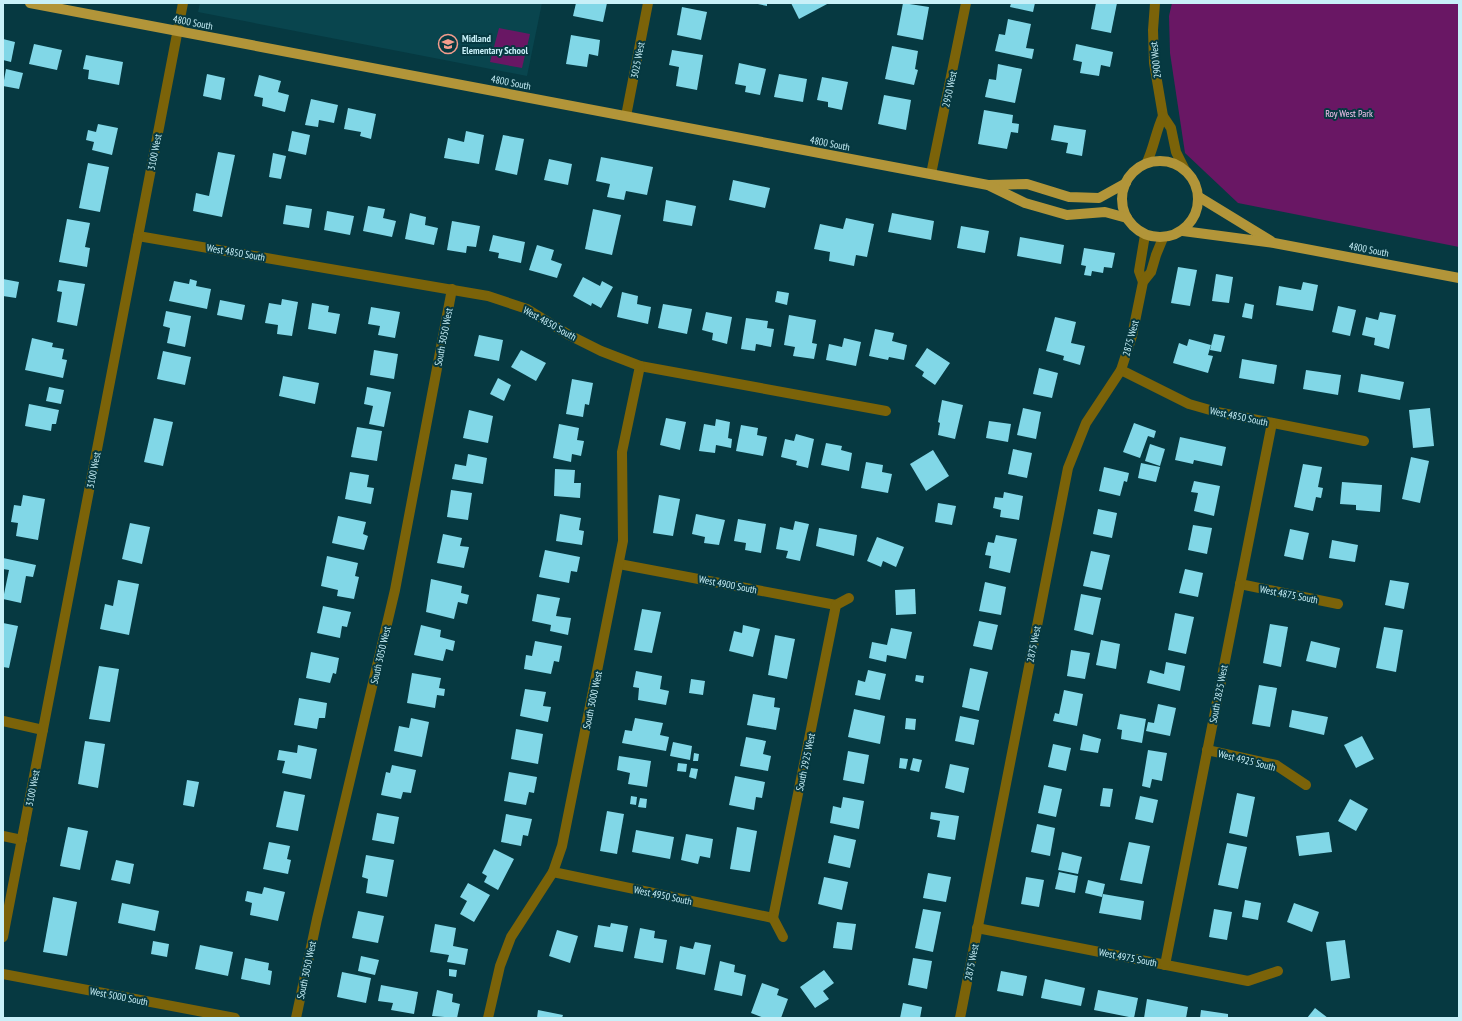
<svg xmlns="http://www.w3.org/2000/svg" width="1462" height="1021" font-family="'PT Sans Narrow',sans-serif">
  <rect width="100%" height="100%" fill="#063941"/>
  <polygon fill="#09454e" points="200,3 542,3 527,76 198,12"/>
  <g fill="#691764">
    <polygon points="1172,3 1459,3 1459,247 1238,203 1185,153 1170,53 1169,16"/>
    <polygon points="499,28 530,34 522,68 490,62"/>
  </g>
  <g fill="#81d7e7">
    <polygon points="576,3 607,3 603,22 573,16"/>
    <polygon points="753,3 767,3 767,6"/>
    <polygon points="791,3 829,3 799,19"/>
    <polygon points="903,3 929,7 923,40 897,35"/>
    <polygon points="1011,3 1035,3 1033,12 1010,7"/>
    <polygon points="1096,3 1117,3 1111,33 1091,29"/>
    <polygon points="682,7 707,12 701,40 677,35"/>
    <polygon points="1008,19 1031,24 1026,48 1034,49 1032,59 995,51 999,34 1005,35"/>
    <polygon points="571,35 600,40 598,56 589,54 587,67 566,64"/>
    <polygon points="3,39 15,42 11,62 3,60"/>
    <polygon points="34,44 62,50 57,70 29,64"/>
    <polygon points="1076,44 1113,52 1110,67 1101,65 1099,76 1080,73 1082,62 1073,60"/>
    <polygon points="892,46 918,51 915,69 918,70 914,85 885,79"/>
    <polygon points="672,50 703,55 697,90 676,86 679,67 669,65"/>
    <polygon points="86,55 123,62 119,85 88,79 89,70 83,69"/>
    <polygon points="739,63 766,69 760,95 745,92 746,86 735,84"/>
    <polygon points="998,64 1022,69 1015,103 985,97 989,79 996,80"/>
    <polygon points="6,69 23,73 19,89 3,86"/>
    <polygon points="207,74 225,78 221,100 203,96"/>
    <polygon points="779,74 807,79 803,102 774,97"/>
    <polygon points="259,75 281,81 278,92 289,95 285,112 262,106 263,98 254,96"/>
    <polygon points="822,77 848,82 842,110 828,107 828,102 817,100"/>
    <polygon points="884,95 911,100 906,130 878,124"/>
    <polygon points="311,99 338,105 334,123 319,120 318,127 305,125"/>
    <polygon points="348,108 376,114 371,139 360,136 361,132 344,129"/>
    <polygon points="984,110 1013,115 1012,123 1019,124 1018,133 1011,132 1007,149 978,144"/>
    <polygon points="98,124 118,128 112,155 92,150 94,142 86,140 88,130 96,132"/>
    <polygon points="1054,125 1086,130 1082,156 1066,153 1068,143 1051,140"/>
    <polygon points="292,131 310,135 306,155 288,151"/>
    <polygon points="466,131 484,135 479,164 444,158 448,138 464,142"/>
    <polygon points="503,135 524,139 517,175 495,170"/>
    <polygon points="218,152 235,155 222,217 193,211 196,193 209,196"/>
    <polygon points="273,153 286,156 281,179 269,177"/>
    <polygon points="601,157 653,167 647,195 626,191 624,200 607,197 610,184 596,181"/>
    <polygon points="549,159 572,164 568,185 544,180"/>
    <polygon points="88,163 109,167 100,212 79,208"/>
    <polygon points="733,180 770,188 765,208 729,200"/>
    <polygon points="666,200 696,206 692,226 663,221"/>
    <polygon points="286,205 312,209 309,228 283,224"/>
    <polygon points="368,206 385,209 383,218 396,221 392,237 363,231"/>
    <polygon points="593,209 621,215 612,255 585,249"/>
    <polygon points="327,211 354,216 350,235 324,230"/>
    <polygon points="410,213 426,217 425,225 438,228 434,245 405,239"/>
    <polygon points="892,213 934,221 931,240 888,232"/>
    <polygon points="846,218 874,224 867,257 856,255 854,266 829,261 830,252 814,249 820,224 843,229"/>
    <polygon points="67,219 90,223 85,247 90,248 87,267 59,262"/>
    <polygon points="452,221 480,226 476,247 467,246 466,253 447,250"/>
    <polygon points="961,226 989,231 985,253 957,248"/>
    <polygon points="493,235 525,242 521,263 498,258 499,253 489,251"/>
    <polygon points="1020,237 1064,245 1061,264 1017,256"/>
    <polygon points="537,245 554,250 551,260 562,264 557,278 529,270"/>
    <polygon points="1084,248 1115,253 1112,268 1104,267 1103,273 1092,271 1091,276 1084,275 1086,266 1081,265"/>
    <polygon points="1178,267 1197,270 1190,306 1171,303"/>
    <polygon points="1216,274 1233,277 1229,303 1212,301"/>
    <polygon points="583,277 600,286 602,281 613,287 601,308 592,303 591,306 573,296"/>
    <polygon points="3,279 19,282 16,298 3,296"/>
    <polygon points="190,279 197,281 196,286 211,289 207,309 169,301 174,281 189,284"/>
    <polygon points="59,280 85,284 77,326 57,322 62,292 57,291"/>
    <polygon points="1303,282 1318,285 1313,311 1276,305 1279,286 1301,290"/>
    <polygon points="777,291 789,293 787,305 775,302"/>
    <polygon points="622,292 638,296 637,304 651,307 648,324 617,317"/>
    <polygon points="282,299 298,302 292,336 277,334 278,325 265,323 269,303 281,305"/>
    <polygon points="220,300 245,305 242,320 217,315"/>
    <polygon points="312,303 329,306 328,312 340,314 336,334 308,329"/>
    <polygon points="1245,303 1254,305 1252,319 1242,317"/>
    <polygon points="663,304 692,309 687,334 658,328"/>
    <polygon points="1338,306 1356,310 1350,336 1332,332"/>
    <polygon points="371,307 400,312 395,338 378,335 380,326 368,324"/>
    <polygon points="166,311 191,316 185,347 167,343 170,328 163,326"/>
    <polygon points="706,312 732,317 727,344 712,340 713,333 702,330"/>
    <polygon points="1380,312 1396,315 1389,349 1374,345 1375,338 1362,335 1366,317 1378,320"/>
    <polygon points="789,315 816,320 812,343 817,344 814,359 793,356 795,347 784,345"/>
    <polygon points="1055,317 1076,322 1071,343 1085,346 1080,365 1063,360 1064,356 1046,351"/>
    <polygon points="746,318 768,321 767,328 774,329 771,347 756,344 755,351 741,349"/>
    <polygon points="875,329 894,333 892,341 907,345 904,360 889,357 888,360 869,356"/>
    <polygon points="1214,334 1225,336 1221,352 1210,350"/>
    <polygon points="479,335 503,340 499,361 474,356"/>
    <polygon points="32,338 53,343 52,347 64,349 62,359 67,360 63,378 25,370"/>
    <polygon points="844,338 861,342 856,366 826,360 829,344 842,347"/>
    <polygon points="1189,339 1211,345 1208,355 1213,356 1208,373 1173,363 1179,343 1187,346"/>
    <polygon points="927,348 950,363 935,385 922,376 924,372 915,366"/>
    <polygon points="374,350 398,354 394,379 370,375"/>
    <polygon points="521,350 546,363 536,381 511,367"/>
    <polygon points="163,351 191,357 185,385 157,379"/>
    <polygon points="1242,359 1277,365 1274,384 1239,378"/>
    <polygon points="1039,368 1058,373 1052,398 1033,394"/>
    <polygon points="1306,370 1341,375 1338,395 1303,389"/>
    <polygon points="1361,374 1404,382 1400,400 1358,392"/>
    <polygon points="283,376 319,383 315,404 279,396"/>
    <polygon points="498,378 511,385 504,401 490,394"/>
    <polygon points="572,379 593,383 589,405 585,404 583,417 566,414"/>
    <polygon points="49,387 64,390 61,404 46,401"/>
    <polygon points="367,387 391,392 384,427 369,424 373,406 364,404"/>
    <polygon points="942,400 963,405 955,439 938,435 940,423 938,422"/>
    <polygon points="29,404 59,410 56,424 52,424 51,431 25,426"/>
    <polygon points="1023,408 1041,412 1036,439 1017,435"/>
    <polygon points="1430,408 1434,446 1413,448 1409,410"/>
    <polygon points="469,410 493,416 488,443 463,438"/>
    <polygon points="154,418 173,422 163,466 144,462"/>
    <polygon points="666,418 686,422 680,450 660,445"/>
    <polygon points="716,419 730,422 728,438 732,439 731,448 716,445 715,453 699,451 704,424 715,426"/>
    <polygon points="989,421 1011,424 1008,442 986,438"/>
    <polygon points="1134,423 1156,431 1154,438 1148,436 1140,458 1123,452"/>
    <polygon points="559,424 579,428 577,440 584,441 581,456 572,454 571,462 553,458"/>
    <polygon points="741,425 758,428 757,435 767,437 763,456 736,451"/>
    <polygon points="357,427 382,431 377,461 351,457"/>
    <polygon points="796,434 814,439 808,468 796,465 797,461 781,457 785,439 794,441"/>
    <polygon points="1180,437 1226,447 1222,466 1194,460 1193,464 1175,460"/>
    <polygon points="826,443 842,446 841,450 852,453 849,471 821,465"/>
    <polygon points="1150,444 1165,449 1160,466 1145,461"/>
    <polygon points="1013,449 1032,453 1027,478 1008,474"/>
    <polygon points="933,450 949,476 926,491 910,464"/>
    <polygon points="468,454 487,458 483,484 452,479 455,464 466,466"/>
    <polygon points="1411,457 1429,461 1420,503 1402,499"/>
    <polygon points="866,462 883,465 882,472 892,474 888,493 861,488"/>
    <polygon points="1141,463 1160,467 1156,482 1138,478"/>
    <polygon points="1303,464 1322,467 1318,487 1323,488 1321,498 1316,497 1313,511 1294,507"/>
    <polygon points="1104,467 1129,473 1127,482 1124,481 1120,496 1099,491"/>
    <polygon points="555,469 575,470 574,483 581,483 580,498 554,496"/>
    <polygon points="350,472 369,475 367,487 374,488 371,504 345,499"/>
    <polygon points="1194,481 1220,486 1214,516 1194,511 1198,493 1191,492"/>
    <polygon points="1342,482 1382,485 1380,512 1356,510 1356,505 1340,504"/>
    <polygon points="451,490 472,493 468,520 447,517"/>
    <polygon points="1004,492 1023,496 1019,520 1000,517 1001,510 993,508 995,497 1003,498"/>
    <polygon points="23,495 45,499 38,540 16,536 18,523 11,522 14,505 21,506"/>
    <polygon points="659,495 680,499 673,536 653,533"/>
    <polygon points="938,503 956,506 952,525 935,522"/>
    <polygon points="1098,509 1117,513 1112,538 1093,534"/>
    <polygon points="560,514 581,518 579,530 584,531 582,545 556,541"/>
    <polygon points="696,514 725,520 719,545 704,543 705,537 692,534"/>
    <polygon points="338,516 366,522 363,534 368,536 364,550 332,543"/>
    <polygon points="738,519 766,524 761,553 745,550 746,543 734,541"/>
    <polygon points="795,521 809,524 800,561 786,558 788,551 776,549 780,527 793,530"/>
    <polygon points="130,523 150,527 142,564 122,559"/>
    <polygon points="1193,525 1212,528 1207,554 1188,550"/>
    <polygon points="819,528 857,535 854,556 816,546"/>
    <polygon points="1290,529 1309,533 1303,560 1284,556"/>
    <polygon points="443,534 462,538 460,546 469,547 464,568 437,563"/>
    <polygon points="996,535 1017,539 1010,573 989,568 991,556 985,555 988,542 994,543"/>
    <polygon points="877,537 904,547 896,567 883,561 881,567 867,561"/>
    <polygon points="1332,540 1358,545 1355,562 1329,558"/>
    <polygon points="545,550 580,557 577,572 571,571 569,583 539,577"/>
    <polygon points="1091,551 1110,555 1102,590 1083,586"/>
    <polygon points="327,556 358,563 355,576 359,577 354,599 337,596 338,590 321,586"/>
    <polygon points="3,558 36,565 33,577 26,576 21,603 3,599 9,570 3,569"/>
    <polygon points="1185,569 1203,573 1198,597 1179,593"/>
    <polygon points="431,579 462,586 461,593 469,595 467,604 458,602 454,619 426,612"/>
    <polygon points="118,580 139,584 129,635 100,629 105,604 113,606"/>
    <polygon points="1390,580 1409,583 1404,609 1385,605"/>
    <polygon points="985,582 1006,587 1001,615 979,611"/>
    <polygon points="915,589 916,614 896,615 895,590"/>
    <polygon points="537,594 560,598 556,616 571,618 568,635 550,631 551,625 532,621"/>
    <polygon points="1081,594 1101,598 1093,635 1074,630"/>
    <polygon points="323,606 351,612 347,627 342,626 340,638 317,633"/>
    <polygon points="642,609 661,612 652,653 634,650"/>
    <polygon points="1175,613 1194,617 1186,654 1168,650"/>
    <polygon points="979,621 998,625 992,650 973,646"/>
    <polygon points="3,623 18,626 9,668 3,667"/>
    <polygon points="1270,624 1288,627 1281,667 1263,663"/>
    <polygon points="421,625 441,630 440,637 455,641 453,651 446,649 443,661 414,655"/>
    <polygon points="743,625 760,629 753,657 729,651 734,631 742,633"/>
    <polygon points="1384,627 1403,630 1396,672 1376,668"/>
    <polygon points="891,628 912,632 906,659 887,655 886,662 869,658 872,642 887,645"/>
    <polygon points="775,635 795,639 787,679 768,675"/>
    <polygon points="1101,640 1120,644 1116,669 1096,665"/>
    <polygon points="535,641 562,646 559,662 554,661 551,674 524,669 526,655 532,656"/>
    <polygon points="1311,641 1340,648 1336,668 1306,661"/>
    <polygon points="1071,650 1090,653 1085,679 1067,676"/>
    <polygon points="311,652 339,658 336,674 333,673 330,683 306,678"/>
    <polygon points="1166,662 1185,666 1180,691 1147,683 1150,670 1164,674"/>
    <polygon points="99,666 119,669 110,722 89,719"/>
    <polygon points="970,668 988,672 979,711 962,707"/>
    <polygon points="868,670 886,674 880,700 855,695 858,680 865,682"/>
    <polygon points="636,671 662,676 660,689 669,691 666,705 638,700 639,688 633,687"/>
    <polygon points="412,673 441,678 439,688 445,689 444,696 437,695 435,708 407,703"/>
    <polygon points="916,675 924,676 923,683 915,681"/>
    <polygon points="691,679 705,681 703,695 689,693"/>
    <polygon points="1259,685 1277,688 1270,727 1252,724"/>
    <polygon points="525,689 546,692 543,706 551,707 548,722 520,716"/>
    <polygon points="1064,690 1083,694 1077,726 1053,721 1055,713 1059,714"/>
    <polygon points="753,694 775,698 774,707 780,708 776,730 747,725"/>
    <polygon points="299,698 327,703 325,718 319,718 317,729 294,725"/>
    <polygon points="1158,704 1176,708 1170,736 1146,731 1148,722 1154,723"/>
    <polygon points="854,709 885,716 880,744 848,737"/>
    <polygon points="1292,710 1328,717 1324,735 1289,727"/>
    <polygon points="1120,714 1146,719 1142,743 1121,739 1122,730 1117,729"/>
    <polygon points="960,716 979,720 974,745 955,741"/>
    <polygon points="411,718 429,722 422,757 394,751 399,726 409,728"/>
    <polygon points="635,718 663,723 660,735 669,737 666,751 622,743 625,730 632,731"/>
    <polygon points="906,718 916,719 915,730 905,729"/>
    <polygon points="516,729 543,734 538,764 511,759"/>
    <polygon points="1083,734 1101,739 1098,753 1080,750"/>
    <polygon points="1362,736 1374,759 1356,768 1344,745"/>
    <polygon points="746,737 766,741 763,754 771,756 768,771 740,766"/>
    <polygon points="85,741 105,744 98,788 78,784"/>
    <polygon points="673,742 692,746 690,760 670,756"/>
    <polygon points="1053,744 1071,748 1066,771 1048,767"/>
    <polygon points="298,745 317,749 311,779 282,773 285,761 277,760 279,750 297,753"/>
    <polygon points="1148,750 1167,753 1162,781 1152,779 1150,788 1142,786"/>
    <polygon points="848,751 869,755 864,784 843,780"/>
    <polygon points="694,753 699,754 698,761 693,761"/>
    <polygon points="619,756 651,761 647,787 628,784 630,773 617,770"/>
    <polygon points="900,758 908,759 906,769 899,768"/>
    <polygon points="913,758 922,760 919,772 910,770"/>
    <polygon points="678,763 687,764 686,772 677,771"/>
    <polygon points="950,764 969,768 964,793 945,788"/>
    <polygon points="392,765 416,770 411,793 403,792 401,799 381,795 386,772 390,773"/>
    <polygon points="691,768 698,769 696,779 689,777"/>
    <polygon points="509,772 537,777 534,793 529,792 526,805 504,801"/>
    <polygon points="735,776 765,782 762,798 756,797 754,810 729,805"/>
    <polygon points="187,780 199,782 194,807 183,805"/>
    <polygon points="1044,785 1062,789 1056,817 1038,813"/>
    <polygon points="1103,788 1113,789 1110,807 1100,806"/>
    <polygon points="284,791 305,795 298,831 276,827"/>
    <polygon points="1237,793 1255,797 1247,837 1229,833"/>
    <polygon points="631,796 637,797 636,805 630,804"/>
    <polygon points="1140,796 1158,800 1153,823 1135,819"/>
    <polygon points="843,797 864,801 859,829 830,823 833,806 841,808"/>
    <polygon points="640,798 647,799 646,808 638,807"/>
    <polygon points="1350,799 1368,809 1356,831 1338,821"/>
    <polygon points="607,811 624,814 617,854 600,851"/>
    <polygon points="931,812 959,816 955,840 937,837 940,821 930,819"/>
    <polygon points="377,813 399,817 394,844 372,840"/>
    <polygon points="506,814 532,819 528,836 523,835 521,846 501,842"/>
    <polygon points="1037,824 1055,828 1050,856 1031,852"/>
    <polygon points="68,827 88,831 80,870 60,866"/>
    <polygon points="737,827 757,831 750,872 730,869"/>
    <polygon points="636,830 674,837 670,859 632,852"/>
    <polygon points="1329,832 1332,852 1299,856 1296,836"/>
    <polygon points="686,834 713,839 710,858 700,856 698,864 681,860"/>
    <polygon points="834,835 856,840 850,868 828,863"/>
    <polygon points="269,842 290,846 287,859 291,860 288,874 263,869"/>
    <polygon points="1129,842 1150,846 1142,884 1120,880"/>
    <polygon points="1227,843 1247,847 1238,889 1218,885"/>
    <polygon points="494,849 514,859 498,890 484,882 487,876 482,873"/>
    <polygon points="1062,852 1082,857 1078,874 1058,870"/>
    <polygon points="366,855 394,860 387,897 366,893 368,879 362,877"/>
    <polygon points="116,860 134,864 130,884 111,880"/>
    <polygon points="1059,872 1078,876 1075,893 1055,889"/>
    <polygon points="928,873 951,877 946,902 923,898"/>
    <polygon points="824,877 848,882 842,910 818,904"/>
    <polygon points="1026,877 1044,880 1039,907 1021,904"/>
    <polygon points="1088,880 1105,884 1102,897 1085,893"/>
    <polygon points="468,883 490,895 474,922 460,914 467,901 460,897"/>
    <polygon points="264,887 285,892 278,921 250,915 252,903 245,901 247,891 262,894"/>
    <polygon points="1103,894 1144,901 1141,920 1099,913"/>
    <polygon points="53,897 77,902 67,956 43,952"/>
    <polygon points="1245,900 1261,903 1258,920 1242,917"/>
    <polygon points="122,903 159,911 155,931 118,923"/>
    <polygon points="1294,903 1319,912 1312,932 1287,922"/>
    <polygon points="923,909 941,912 933,952 915,948"/>
    <polygon points="1214,909 1232,912 1227,940 1209,937"/>
    <polygon points="358,911 384,916 378,943 352,938"/>
    <polygon points="837,922 856,924 852,950 833,948"/>
    <polygon points="611,923 628,926 623,952 594,947 598,925 610,927"/>
    <polygon points="435,924 456,928 453,946 468,949 465,965 447,962 449,955 430,952"/>
    <polygon points="640,928 655,931 654,938 667,940 663,963 634,958"/>
    <polygon points="557,930 578,936 570,963 549,956"/>
    <polygon points="1345,940 1350,978 1331,981 1326,942"/>
    <polygon points="153,941 169,944 167,957 151,954"/>
    <polygon points="695,942 711,945 705,975 676,969 680,946 693,949"/>
    <polygon points="200,945 233,952 228,976 195,969"/>
    <polygon points="361,956 379,960 375,975 358,971"/>
    <polygon points="245,958 269,963 268,970 272,971 270,985 241,979"/>
    <polygon points="913,958 932,961 927,989 908,985"/>
    <polygon points="720,961 735,965 734,972 746,975 742,996 714,990"/>
    <polygon points="449,969 457,970 456,977 449,976"/>
    <polygon points="824,970 834,983 823,991 829,999 815,1008 800,987"/>
    <polygon points="1001,971 1027,976 1023,996 997,991"/>
    <polygon points="342,972 371,978 366,1003 337,997"/>
    <polygon points="1045,979 1085,988 1081,1006 1041,998"/>
    <polygon points="762,983 779,989 777,995 788,999 781,1018 764,1018 751,1013"/>
    <polygon points="381,985 418,992 414,1014 391,1010 393,1003 378,1001"/>
    <polygon points="437,990 453,994 452,1002 460,1004 457,1018 432,1016"/>
    <polygon points="1098,990 1138,998 1134,1018 1094,1010"/>
    <polygon points="1147,999 1188,1007 1186,1018 1144,1018"/>
    <polygon points="903,1003 922,1007 920,1018 900,1018"/>
    <polygon points="1315,1008 1328,1018 1307,1018"/>
    <polygon points="538,1010 563,1015 562,1018 537,1018"/>
    <polygon points="1201,1010 1228,1014 1228,1018 1200,1018"/>
  </g>
  <g fill="none" stroke-linecap="round" stroke-linejoin="round">
    <g stroke="#7b6309" stroke-width="10">
      <polyline points="1155,3 1153,30 1154,63 1163,116 1171,128 1176,152 1185,170"/>
      <polyline points="626,116 648,3"/>
      <path d="M1147 162C1154 147 1156 131 1163 116"/>
      <polyline points="931,174 966,3"/>
      <polyline points="138,236 488,296 527,309 569,335 601,351 640,366 886,411"/>
      <polyline points="1143,282 1139,271 1145,235"/>
      <polyline points="1121,370 1189,404 1217,412 1364,441"/>
      <polyline points="619,564 836,605"/>
      <polyline points="1240,584 1338,604"/>
      <polyline points="836,605 849,598"/>
      <polyline points="3,721 43,730"/>
      <polyline points="1207,750 1276,765 1306,785"/>
      <polyline points="3,836 22,840"/>
      <polyline points="553,872 773,918"/>
      <polyline points="773,918 836,605"/>
      <polyline points="773,918 783,937"/>
      <polyline points="977,928 1248,981 1278,971"/>
      <polyline points="3,937 183,3"/>
      <polyline points="1165,965 1272,423"/>
      <polyline points="3,974 235,1018"/>
      <polyline points="296,1018 317,919 395,590 452,289"/>
      <polyline points="488,1018 500,966 511,937 553,872 562,846 623,541 622,452 640,366"/>
      <polyline points="960,1018 1068,468 1086,423 1121,370 1132,336 1143,282 1151,272 1156,255 1163,238"/>
    </g>
    <g stroke="#b29539" stroke-width="10">
      <polyline points="30,3 988,185 1027,184 1069,197 1099,198 1126,183"/>
      <circle cx="1160" cy="199" r="38"/>
      <polyline points="990,186 1025,203 1067,215 1105,212 1127,218"/>
      <polyline points="1199,197 1271,241"/>
      <polyline points="1183,231 1274,243 1459,278"/>
    </g>
  </g>
  <defs>
    <symbol id="school-ring" viewBox="-11 -11 22 22"><circle r="9.5" fill="#063941" stroke="#f49d8d" stroke-width="1.5"/><path d="M0-5L7-2L0 1L-7-2ZM-4 1L0 2.5L4 1V4Q0 6-4 4Z" fill="#f49d8d"/></symbol>
  </defs>
  <g fill-rule="evenodd">
    <use href="#school-ring" x="437" y="33" width="22" height="22"/>
  </g>
  <g text-anchor="middle" stroke-width="4" stroke-linejoin="round" paint-order="stroke">
    <g font-size="10" fill="#c8f0f8" stroke="#063941">
      <text transform="translate(193 22) rotate(11)" y="4">4800 South</text>
      <text transform="translate(637 60) rotate(-79)" y="4">3025 West</text>
      <text transform="translate(1155 60) rotate(-96)" y="4">2900 West</text>
      <text transform="translate(511 82) rotate(11)" y="4">4800 South</text>
      <text transform="translate(949 89) rotate(-78)" y="4">2950 West</text>
      <text transform="translate(830 143) rotate(11)" y="4">4800 South</text>
      <text transform="translate(154 152) rotate(-79)" y="4">3100 West</text>
      <text transform="translate(1369 249) rotate(11)" y="4">4800 South</text>
      <text transform="translate(236 252) rotate(10)" y="4">West 4850 South</text>
      <text transform="translate(550 323) rotate(29)" y="4">West 4850 South</text>
      <text transform="translate(443 337) rotate(-79)" y="4">South 3050 West</text>
      <text transform="translate(1130 338) rotate(-75)" y="4">2875 West</text>
      <text transform="translate(1239 416) rotate(12)" y="4">West 4850 South</text>
      <text transform="translate(93 470) rotate(-79)" y="4">3100 West</text>
      <text transform="translate(728 584) rotate(11)" y="4">West 4900 South</text>
      <text transform="translate(1289 594) rotate(11)" y="4">West 4875 South</text>
      <text transform="translate(1033 644) rotate(-79)" y="4">2875 West</text>
      <text transform="translate(380 655) rotate(-77)" y="4">South 3050 West</text>
      <text transform="translate(1218 694) rotate(-79)" y="4">South 2825 West</text>
      <text transform="translate(592 700) rotate(-78)" y="4">South 3000 West</text>
      <text transform="translate(1247 760) rotate(14)" y="4">West 4925 South</text>
      <text transform="translate(805 762) rotate(-78)" y="4">South 2925 West</text>
      <text transform="translate(32 788) rotate(-79)" y="4">3100 West</text>
      <text transform="translate(663 895) rotate(12)" y="4">West 4950 South</text>
      <text transform="translate(1128 957) rotate(11)" y="4">West 4975 South</text>
      <text transform="translate(971 962) rotate(-79)" y="4">2875 West</text>
      <text transform="translate(306 970) rotate(-78)" y="4">South 3050 West</text>
      <text transform="translate(119 996) rotate(11)" y="4">West 5000 South</text>
    </g>
    <g font-size="10" font-weight="bold" fill="#c8f0f8" stroke="#063941" text-anchor="start">
      <text x="462" y="42">Midland<tspan x="462" dy="12">Elementary School</tspan></text>
    </g>
    <g font-size="10" fill="#f6c5ef" stroke="#063941">
      <text x="1349" y="117">Roy West Park</text>
    </g>
  </g>
  <rect width="1462" height="1021" fill="none" stroke="#c8f0f8" stroke-width="8"/>
</svg>
